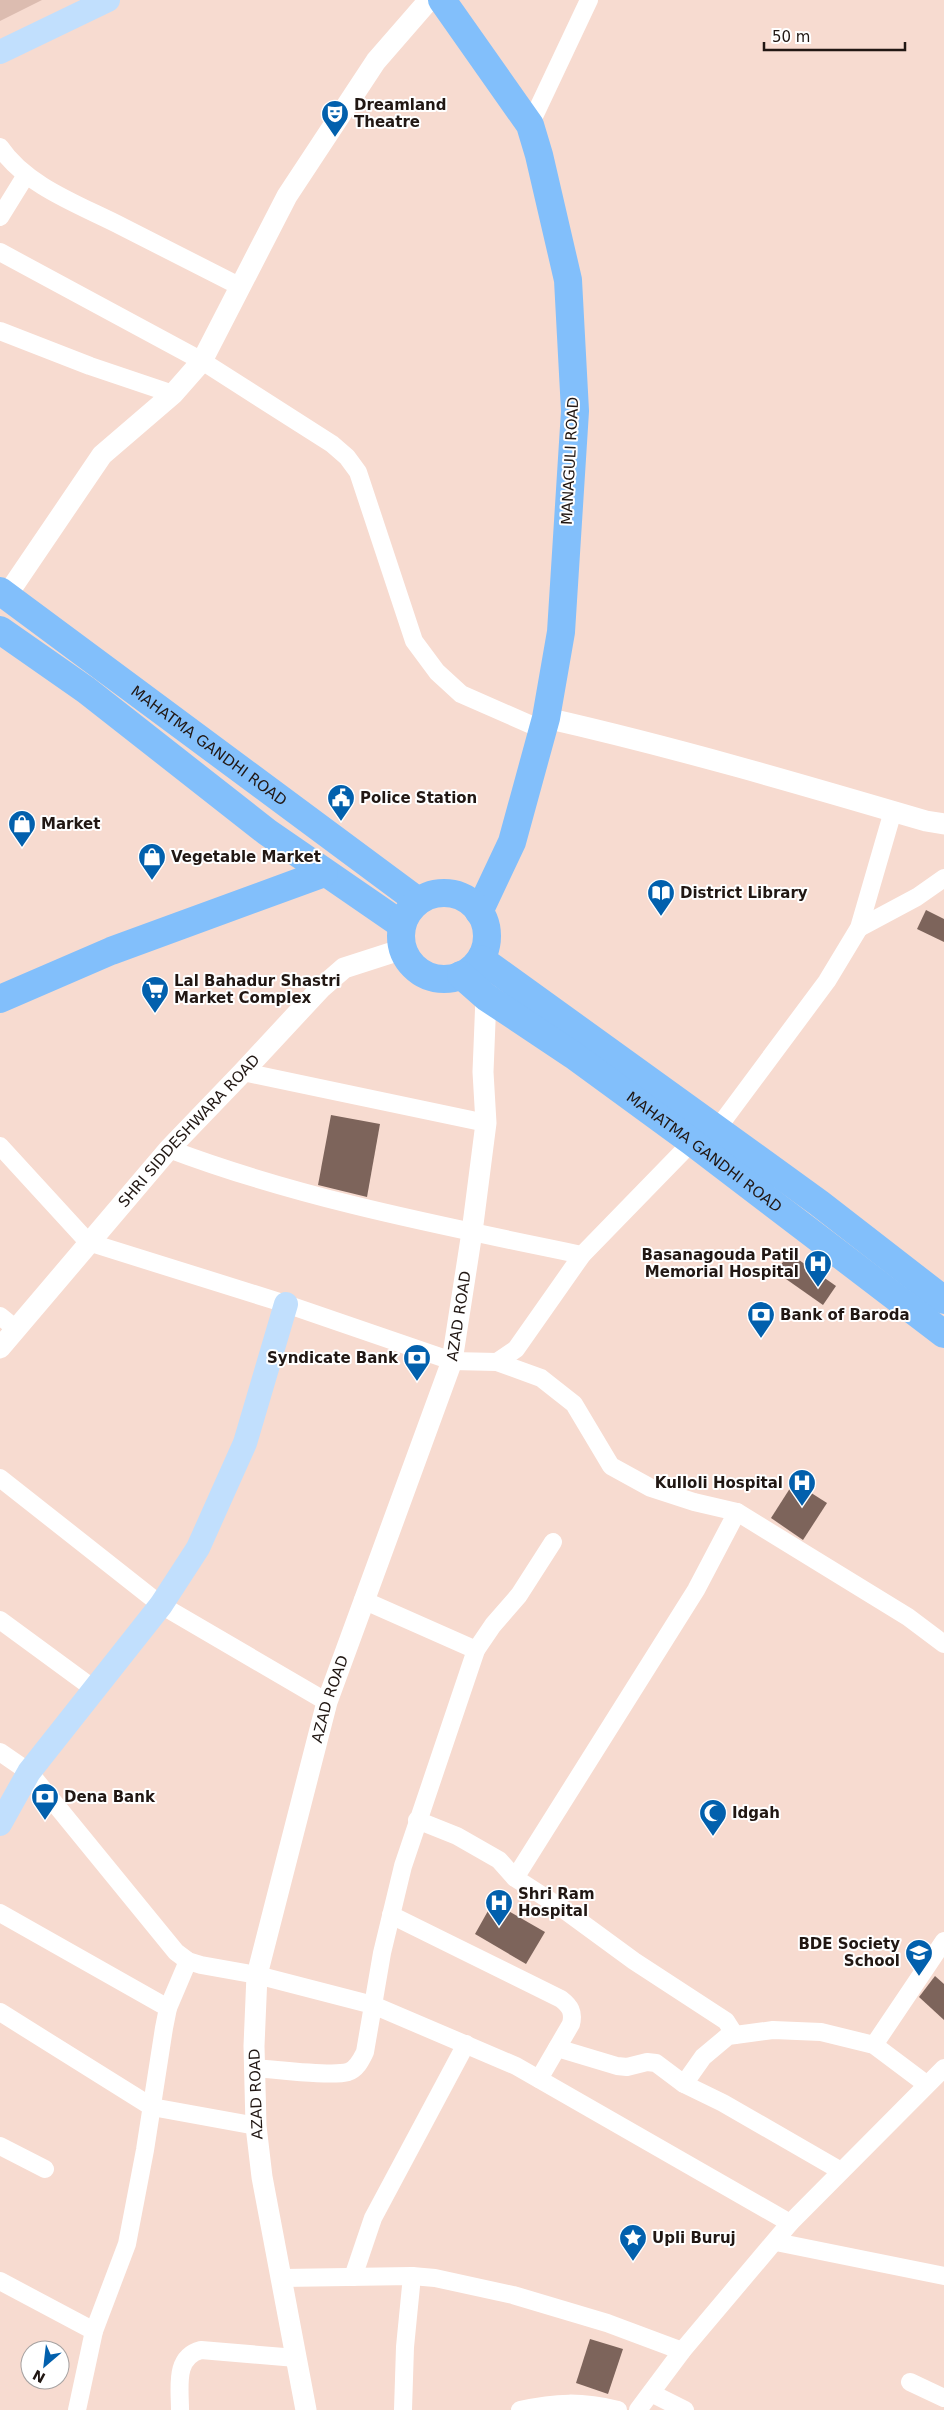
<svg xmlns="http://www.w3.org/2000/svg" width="944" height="2410" font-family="'DejaVu Sans',sans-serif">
  <rect width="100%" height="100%" fill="#f7dbd0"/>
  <polygon fill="#dcbcb0" points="0,0 42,0 0,21"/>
  <g fill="#7d645b">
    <polygon points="926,910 944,919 944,942 917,929"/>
    <polygon points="331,1115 380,1124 367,1197 318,1185"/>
    <polygon points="789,1253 836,1286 823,1305 776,1272"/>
    <polygon points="794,1482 827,1503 803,1540 771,1518"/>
    <polygon points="493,1902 545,1932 526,1964 475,1934"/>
    <polygon points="935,1976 944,1984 944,2020 919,1997"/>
    <polygon points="590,2339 623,2349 608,2394 576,2383"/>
  </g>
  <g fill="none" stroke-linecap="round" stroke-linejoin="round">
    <g stroke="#fff" stroke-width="18">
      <polyline points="530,125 589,0"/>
      <path d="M0 147C26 186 80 205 121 226 161 246 201 267 241 287"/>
      <polyline points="0,217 26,175"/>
      <polyline points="0,252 202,361 332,444 347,457 358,472 414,641 437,672 461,694 543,730"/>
      <polyline points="0,331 90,366 173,394"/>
      <polyline points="859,928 917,897 944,878"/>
      <polyline points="243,1072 486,1123"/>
      <polyline points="717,1129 827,981 859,928 893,811"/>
      <polyline points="0,1146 88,1242 286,1304 452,1361 497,1362 541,1378 574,1404 611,1466 651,1488 694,1502 737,1512 908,1617 944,1644"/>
      <path d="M169 1149C301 1199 443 1226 582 1255"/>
      <polyline points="0,1316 16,1329"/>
      <polyline points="497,1362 516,1349 582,1255 692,1142"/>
      <polyline points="0,1478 161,1605 327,1702"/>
      <polyline points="363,1600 476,1650"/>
      <polyline points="0,1620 94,1689"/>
      <polyline points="0,1752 29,1772 176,1952 188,1961 201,1965 257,1975 373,2005 516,2066 790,2223"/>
      <polyline points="417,1820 457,1836 499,1860 515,1878 563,1909 634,1961 726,2021 735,2035"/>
      <polyline points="515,1878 696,1590 737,1512"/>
      <polyline points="0,1913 168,2008"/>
      <path d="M391 1915 561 1999C570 2006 574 2012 571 2024L539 2079"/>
      <polyline points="0,2012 152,2107 256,2126"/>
      <polyline points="874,2045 944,1941"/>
      <polyline points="557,2048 617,2066 627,2067 647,2062 656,2063 684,2084 723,2103 841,2171"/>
      <path d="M254 2068C274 2069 331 2077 348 2072 357 2069 361 2060 365 2052L382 1953 403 1866 476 1650 493 1625 519 1595 553 1542"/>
      <polyline points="684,2084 703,2057 728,2036 773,2030 821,2032 874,2045 926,2084"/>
      <polyline points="0,2146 45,2169"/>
      <polyline points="776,2242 944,2276"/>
      <polyline points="353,2277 373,2218 466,2044"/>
      <polyline points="282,2278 412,2276 435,2278 513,2295 607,2323 682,2351"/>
      <polyline points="0,2281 94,2331"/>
      <polyline points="910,2382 944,2398"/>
      <polyline points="651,2393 685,2410"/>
      <polyline points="77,2410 94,2331 127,2244 145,2150 164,2028 168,2008 188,1961"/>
      <path d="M180 2410C180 2387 174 2357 201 2350L296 2358"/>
      <polyline points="403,2410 405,2347 412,2276"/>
      <path d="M520 2410C556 2402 582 2401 618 2410"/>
      <polyline points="638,2410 682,2351 790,2223 944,2068"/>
    </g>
    <g stroke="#fff" stroke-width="21">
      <polyline points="7,595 102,455 173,394 202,361 287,196 376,61 429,0"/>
      <path d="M546 718C674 747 800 784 926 821L944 824"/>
      <path id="s1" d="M0 1348 169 1149 243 1072 321 988 344 968 403 949"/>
      <path id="s2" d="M306 2410 262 2177 256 2126 254 2046 257 1975 327 1702 452 1361 472 1232 486 1123 483 1072 486 997"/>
    </g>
    <g stroke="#c1dffd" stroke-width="24">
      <polyline points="0,52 108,0"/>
      <polyline points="0,1824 29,1772 161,1605 198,1548 245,1443 286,1304"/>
    </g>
    <g stroke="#82bffb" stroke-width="28">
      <polyline points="442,0 530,125 539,155 568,280 575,411 561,632 546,718 512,842 479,912"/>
      <path id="s3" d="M0 591 418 901"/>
      <polyline points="0,630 86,690 267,832 402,925"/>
      <circle cx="444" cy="936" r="43"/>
      <polyline points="481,959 819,1203 944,1300"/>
      <path id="s4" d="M461 975 486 997 573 1055 692 1142 944 1334"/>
      <polyline points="0,999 111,951 324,873"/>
    </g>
  </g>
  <defs>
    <symbol id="theatre-pin" viewBox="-11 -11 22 30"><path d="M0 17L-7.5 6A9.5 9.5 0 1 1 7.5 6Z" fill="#0260ad" stroke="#fff"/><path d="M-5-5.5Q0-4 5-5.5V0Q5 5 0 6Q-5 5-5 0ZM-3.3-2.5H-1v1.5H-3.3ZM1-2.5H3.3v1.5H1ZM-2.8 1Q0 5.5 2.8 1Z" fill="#fff"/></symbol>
    <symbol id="civic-pin" viewBox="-11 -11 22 30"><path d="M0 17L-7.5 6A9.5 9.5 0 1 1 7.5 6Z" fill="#0260ad" stroke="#fff"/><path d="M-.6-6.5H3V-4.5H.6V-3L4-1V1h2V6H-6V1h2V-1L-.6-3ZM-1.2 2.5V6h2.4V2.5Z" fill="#fff"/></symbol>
    <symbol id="shop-pin" viewBox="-11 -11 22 30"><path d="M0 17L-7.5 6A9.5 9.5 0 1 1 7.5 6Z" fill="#0260ad" stroke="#fff"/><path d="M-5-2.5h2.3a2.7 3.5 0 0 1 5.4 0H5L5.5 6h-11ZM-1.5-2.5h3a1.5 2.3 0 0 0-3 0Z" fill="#fff"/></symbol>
    <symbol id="library-pin" viewBox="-11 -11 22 30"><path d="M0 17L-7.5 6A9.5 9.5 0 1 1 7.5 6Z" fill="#0260ad" stroke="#fff"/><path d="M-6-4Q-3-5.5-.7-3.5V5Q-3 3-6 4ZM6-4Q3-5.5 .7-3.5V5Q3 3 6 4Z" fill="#fff"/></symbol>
    <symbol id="supermarket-pin" viewBox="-11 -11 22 30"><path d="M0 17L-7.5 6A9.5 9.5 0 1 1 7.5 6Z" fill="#0260ad" stroke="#fff"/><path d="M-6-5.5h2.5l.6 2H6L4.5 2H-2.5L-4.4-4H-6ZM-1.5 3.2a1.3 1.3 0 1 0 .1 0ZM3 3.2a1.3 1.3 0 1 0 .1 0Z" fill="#fff"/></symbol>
    <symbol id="hospital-pin" viewBox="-11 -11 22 30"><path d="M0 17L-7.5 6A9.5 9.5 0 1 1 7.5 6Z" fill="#0260ad" stroke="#fff"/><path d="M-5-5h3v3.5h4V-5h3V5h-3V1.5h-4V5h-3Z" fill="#fff"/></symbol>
    <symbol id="bank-pin" viewBox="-11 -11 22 30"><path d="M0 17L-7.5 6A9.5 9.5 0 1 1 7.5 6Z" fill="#0260ad" stroke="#fff"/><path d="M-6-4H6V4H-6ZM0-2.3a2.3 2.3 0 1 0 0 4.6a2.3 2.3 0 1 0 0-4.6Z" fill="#fff"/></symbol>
    <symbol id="mosque-pin" viewBox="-11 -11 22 30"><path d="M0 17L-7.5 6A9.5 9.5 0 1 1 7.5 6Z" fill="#0260ad" stroke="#fff"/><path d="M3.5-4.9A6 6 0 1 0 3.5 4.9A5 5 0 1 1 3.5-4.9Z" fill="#fff"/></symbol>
    <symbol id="school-pin" viewBox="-11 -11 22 30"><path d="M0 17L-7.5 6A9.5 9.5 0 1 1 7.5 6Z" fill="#0260ad" stroke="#fff"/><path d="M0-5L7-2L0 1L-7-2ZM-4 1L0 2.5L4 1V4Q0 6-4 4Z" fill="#fff"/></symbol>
    <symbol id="sight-pin" viewBox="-11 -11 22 30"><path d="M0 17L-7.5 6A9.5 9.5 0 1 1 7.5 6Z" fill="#0260ad" stroke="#fff"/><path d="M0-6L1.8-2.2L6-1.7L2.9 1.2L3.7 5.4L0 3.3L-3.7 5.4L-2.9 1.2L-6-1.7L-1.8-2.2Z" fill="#fff"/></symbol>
  </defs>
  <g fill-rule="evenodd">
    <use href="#theatre-pin" x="319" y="98" width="32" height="43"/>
    <use href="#civic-pin" x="325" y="782" width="32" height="43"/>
    <use href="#shop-pin" x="6" y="808" width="32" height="43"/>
    <use href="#shop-pin" x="136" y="841" width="32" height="43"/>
    <use href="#library-pin" x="645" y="877" width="32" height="43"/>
    <use href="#supermarket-pin" x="139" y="974" width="32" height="43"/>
    <use href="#hospital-pin" x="802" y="1248" width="32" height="43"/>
    <use href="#bank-pin" x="745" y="1299" width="32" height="43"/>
    <use href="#bank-pin" x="401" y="1342" width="32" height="43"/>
    <use href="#hospital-pin" x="786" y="1467" width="32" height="43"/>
    <use href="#bank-pin" x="29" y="1781" width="32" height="43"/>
    <use href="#mosque-pin" x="697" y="1797" width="32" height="43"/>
    <use href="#hospital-pin" x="483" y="1887" width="32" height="43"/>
    <use href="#school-pin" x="903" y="1937" width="32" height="43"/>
    <use href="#sight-pin" x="617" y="2222" width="32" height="43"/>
  </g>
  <g text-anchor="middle" stroke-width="4" stroke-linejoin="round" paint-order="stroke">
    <g font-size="15" font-weight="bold" fill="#211713" stroke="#fff" text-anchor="start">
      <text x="354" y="110">Dreamland<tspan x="354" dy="17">Theatre</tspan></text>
      <text x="360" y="803">Police Station</text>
      <text x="41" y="829">Market</text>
      <text x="171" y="862">Vegetable Market</text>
      <text x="680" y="898">District Library</text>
      <text x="174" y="986">Lal Bahadur Shastri<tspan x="174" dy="17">Market Complex</tspan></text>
      <text x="799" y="1260" text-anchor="end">Basanagouda Patil<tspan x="799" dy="17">Memorial Hospital</tspan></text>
      <text x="780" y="1320">Bank of Baroda</text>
      <text x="398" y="1363" text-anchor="end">Syndicate Bank</text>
      <text x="783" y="1488" text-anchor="end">Kulloli Hospital</text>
      <text x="64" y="1802">Dena Bank</text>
      <text x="732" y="1818">Idgah</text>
      <text x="518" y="1899">Shri Ram<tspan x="518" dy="17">Hospital</tspan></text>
      <text x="900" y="1949" text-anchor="end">BDE Society<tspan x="900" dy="17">School</tspan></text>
      <text x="652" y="2243">Upli Buruj</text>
    </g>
    <g font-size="15" fill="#211713" stroke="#fff">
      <text transform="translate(570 461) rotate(-87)" y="5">MANAGULI ROAD</text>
      <text dy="5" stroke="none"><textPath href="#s3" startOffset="260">MAHATMA GANDHI ROAD</textPath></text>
      <text dy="5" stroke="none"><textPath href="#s1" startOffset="288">SHRI SIDDESHWARA ROAD</textPath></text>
      <text dy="5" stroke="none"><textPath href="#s4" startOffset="301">MAHATMA GANDHI ROAD</textPath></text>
      <text dy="5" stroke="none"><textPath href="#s2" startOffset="1130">AZAD ROAD</textPath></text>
      <text dy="5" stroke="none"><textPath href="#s2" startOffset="725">AZAD ROAD</textPath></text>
      <text transform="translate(256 2094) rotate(-92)" y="5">AZAD ROAD</text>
    </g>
  </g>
  <g transform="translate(45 2365) rotate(208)"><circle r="24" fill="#ffffff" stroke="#a6a2a1"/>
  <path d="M0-4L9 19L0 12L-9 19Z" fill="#0260ad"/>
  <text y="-8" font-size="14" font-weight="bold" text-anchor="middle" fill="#211713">N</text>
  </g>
  <path d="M764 42v8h141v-8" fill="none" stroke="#211713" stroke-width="2.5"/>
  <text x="772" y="42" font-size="15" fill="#211713" stroke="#ffffff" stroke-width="4" paint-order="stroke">50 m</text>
</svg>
